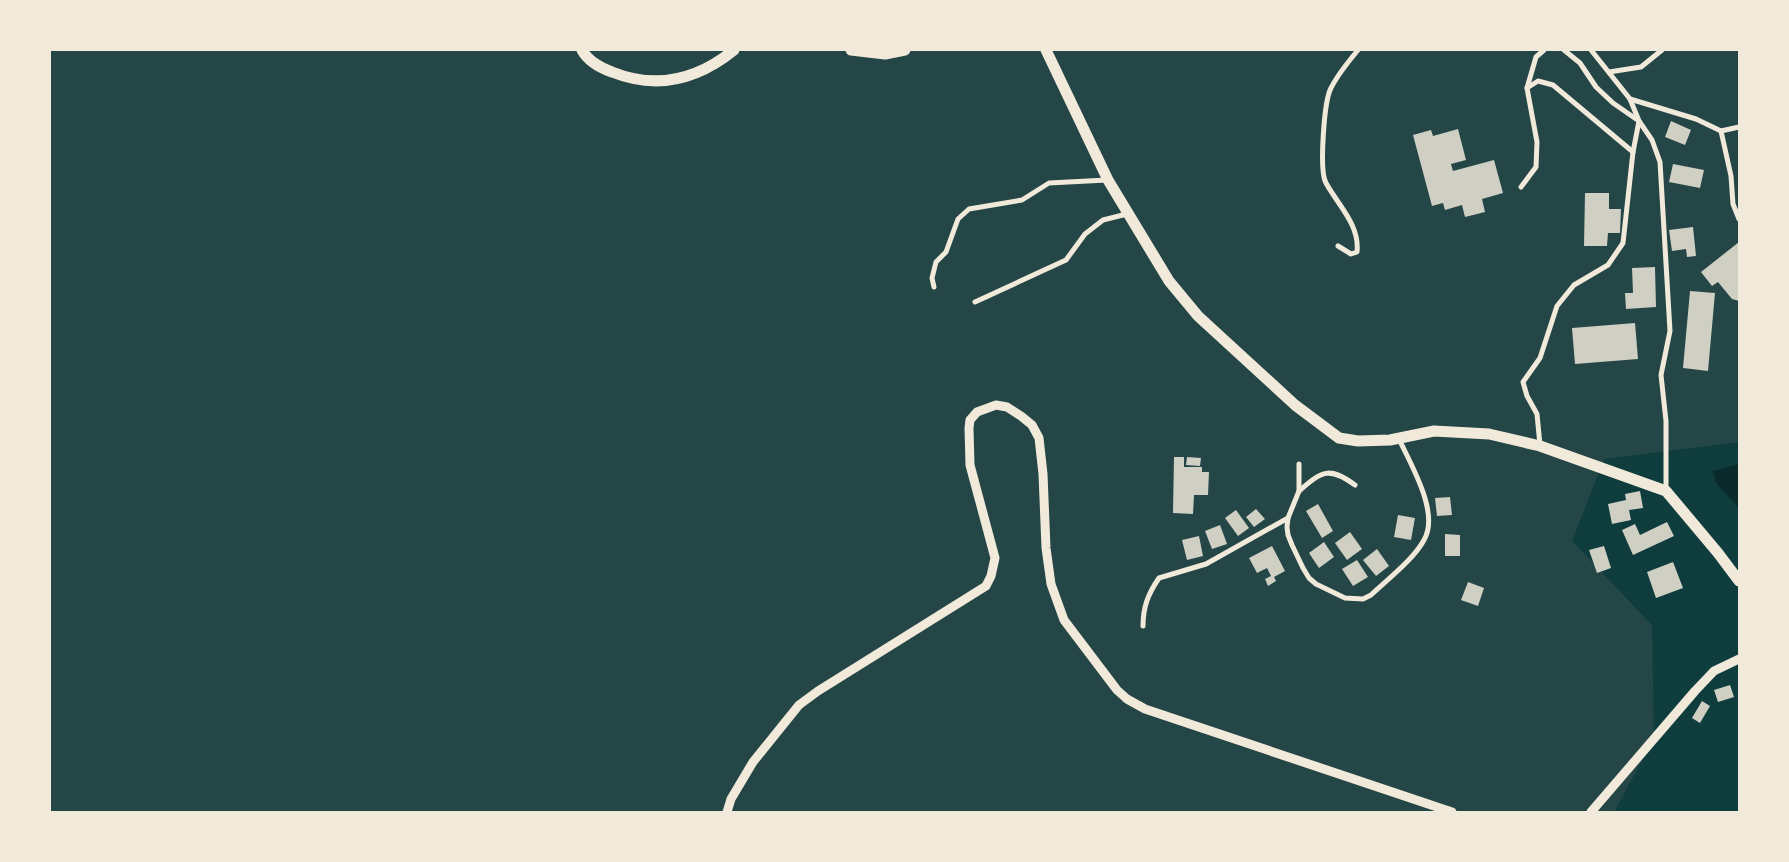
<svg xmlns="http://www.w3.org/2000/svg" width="1789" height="862" font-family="'Golos Text',sans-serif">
  <rect width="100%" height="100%" fill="#0f3d3e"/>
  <polygon fill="#244646" points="50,50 1739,50 1739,442 1604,459 1572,541 1652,625 1654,739 1614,812 50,812"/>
  <polygon fill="#0a2a2b" points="1739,464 1739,508 1716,483 1713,471"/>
  <g fill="#cfcfc3">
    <polygon points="1671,121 1691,130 1685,145 1665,137"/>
    <polygon points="1458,129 1466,160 1451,164 1453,171 1494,160 1503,193 1482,199 1485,212 1465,217 1462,205 1445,210 1443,203 1432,206 1413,135 1431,130 1433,136"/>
    <polygon points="1673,164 1704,170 1700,188 1669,182"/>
    <polygon points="1585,193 1609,193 1609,209 1621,209 1620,233 1608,233 1607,246 1584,246"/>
    <polygon points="1693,227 1696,256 1687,257 1686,249 1672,251 1669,230"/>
    <polygon points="1739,242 1739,301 1732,299 1718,282 1712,286 1701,272"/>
    <polygon points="1655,267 1656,307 1626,309 1625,293 1633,293 1632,268"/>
    <polygon points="1690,291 1715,293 1708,371 1683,368"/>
    <polygon points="1635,323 1638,359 1575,364 1572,328"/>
    <polygon points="1174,457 1184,457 1184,467 1202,467 1202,472 1209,472 1208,495 1194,495 1193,514 1173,513"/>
    <polygon points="1187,457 1201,458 1200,466 1186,465"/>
    <polygon points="1640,491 1643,508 1629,510 1631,520 1612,524 1608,504 1626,500 1625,494"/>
    <polygon points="1450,497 1452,515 1437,516 1435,498"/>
    <polygon points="1318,504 1333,531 1322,538 1306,511"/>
    <polygon points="1256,509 1265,519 1254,527 1246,517"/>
    <polygon points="1236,510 1249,528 1238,536 1225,518"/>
    <polygon points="1398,515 1415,518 1411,540 1394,537"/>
    <polygon points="1667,522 1674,536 1633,555 1622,530 1635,524 1640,535"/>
    <polygon points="1220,525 1227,544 1212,549 1205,531"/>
    <polygon points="1350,532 1362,549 1347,560 1335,543"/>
    <polygon points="1445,534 1460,535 1460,556 1445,556"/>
    <polygon points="1199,536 1203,556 1187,560 1182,540"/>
    <polygon points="1324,542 1334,557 1319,568 1309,553"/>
    <polygon points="1272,546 1285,571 1274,577 1276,581 1268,586 1265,579 1271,576 1267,568 1257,573 1249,558"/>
    <polygon points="1604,546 1611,568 1597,573 1589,550"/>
    <polygon points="1377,549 1389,566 1376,576 1363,560"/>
    <polygon points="1357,560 1368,577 1353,586 1342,569"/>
    <polygon points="1673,562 1683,588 1656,598 1647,572"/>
    <polygon points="1468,582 1484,588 1478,606 1461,600"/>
    <polygon points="1730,685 1734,697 1718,702 1714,690"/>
    <polygon points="1702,701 1710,706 1700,723 1692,718"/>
  </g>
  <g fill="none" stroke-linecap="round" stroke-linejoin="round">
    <g stroke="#f1e9da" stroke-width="5">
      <polyline points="1591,50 1630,99 1639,121 1652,140 1660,162 1670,331 1661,375 1666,421 1666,490"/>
      <polyline points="1609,72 1641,67 1662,50"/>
      <polyline points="1527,88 1538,81 1553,85 1633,152"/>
      <polyline points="1630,99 1696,119 1721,131 1739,127"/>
      <polyline points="1721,131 1731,176 1733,204 1739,219"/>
      <polyline points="1521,187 1536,167 1537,142 1527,88 1536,57 1544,50"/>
      <path d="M1338 246 1351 254 1357 252C1360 225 1338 205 1326 183 1319 171 1324 101 1331 88 1338 74 1348 62 1358 50"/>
      <polyline points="934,287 932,278 936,262 946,252 958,219 969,209 1022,200 1049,183 1107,180"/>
      <polyline points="975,302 1066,260 1085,234 1103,220 1127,214"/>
      <polyline points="1540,445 1537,414 1527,396 1523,382 1540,358 1557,306 1574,285 1608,265 1623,243 1633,152 1639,121 1613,103 1596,87 1580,63 1564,50"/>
      <path d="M1299 464V491L1288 518 1287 527 1288 535 1292 545 1303 568 1309 578 1316 584 1345 598 1363 599 1371 595C1387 580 1414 559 1424 540 1440 513 1411 465 1399 439"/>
      <path d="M1299 491C1322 471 1329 466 1355 485"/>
      <path d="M1143 626C1143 607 1148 594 1159 578L1206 564 1288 518"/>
    </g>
    <g stroke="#f1e9da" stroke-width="9">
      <polyline points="727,812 731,799 753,762 799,705 818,691 986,586 991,576 995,558 970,465 969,428 970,420 977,412 996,405 1007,407 1021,416 1032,425 1039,438 1043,474 1046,548 1051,584 1064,620 1117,690 1127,699 1145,709 1452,812"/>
      <polyline points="1591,812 1695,691 1714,671 1739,659"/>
    </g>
    <g stroke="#f1e9da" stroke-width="11">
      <path d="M582 50C588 61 601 68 612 72 657 90 697 80 734 50"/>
      <polyline points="851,50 885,54 905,50"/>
      <polyline points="1046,50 1108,180 1169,281 1198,316 1295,405 1339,438 1358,441 1390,440 1434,431 1489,434 1540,446 1666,491 1718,553 1739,581"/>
    </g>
  </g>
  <rect width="1789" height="862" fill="none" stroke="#f1e9da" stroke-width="102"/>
</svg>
